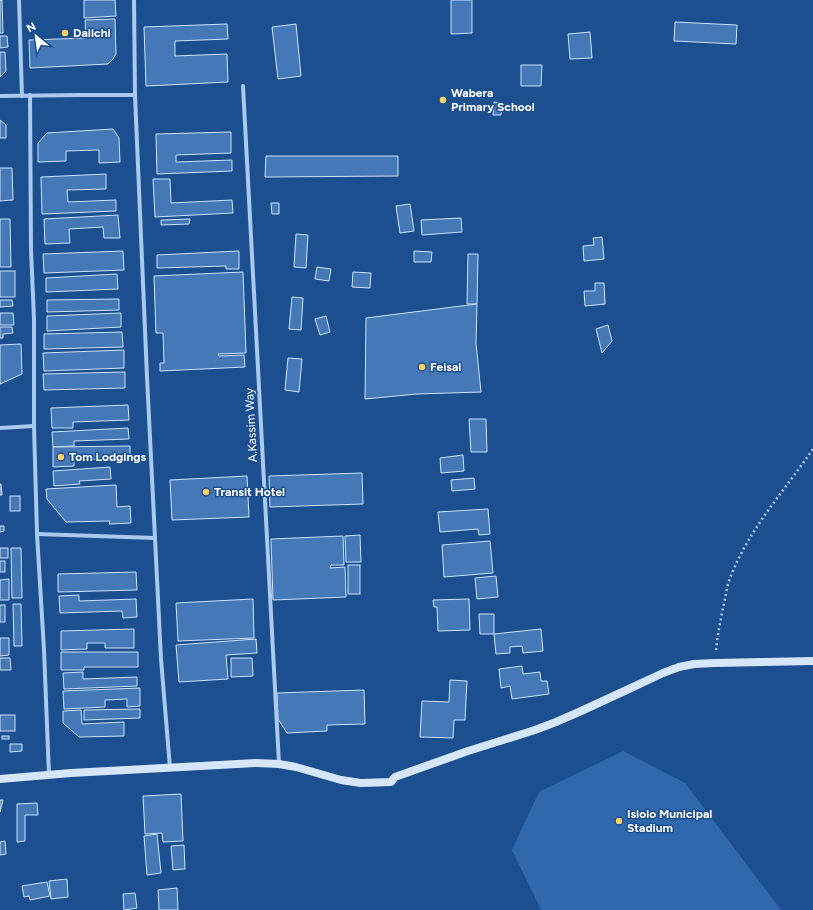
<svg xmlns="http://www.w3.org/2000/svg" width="813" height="910" font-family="Figtree,sans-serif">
  <rect width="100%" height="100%" fill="#1b4f8f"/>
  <polygon fill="#2e69ad" points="623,751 685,783 781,910 541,910 512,850 539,792"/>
  <g fill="#4478b7" stroke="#cfe3fa">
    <polygon points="0,0 2,0 3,33 0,33"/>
    <polygon points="84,0 115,0 116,16 84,18"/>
    <polygon points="451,0 472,0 472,33 451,34"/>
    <polygon points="115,19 116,54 113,59 108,64 30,68 29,40 86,38 85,20"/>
    <polygon points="675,22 737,25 736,44 674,41"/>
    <polygon points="227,24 228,39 175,41 175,56 227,54 228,82 146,86 144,27"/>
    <polygon points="296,24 301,76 278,79 272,27"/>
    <polygon points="590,32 592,58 570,59 568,34"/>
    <polygon points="0,36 7,36 8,47 0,48"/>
    <polygon points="0,52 5,52 6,71 0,77"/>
    <polygon points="521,65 542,65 541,86 521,86"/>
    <polygon points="494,102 502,103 501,115 493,115"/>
    <polygon points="0,120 6,125 6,138 0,138"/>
    <polygon points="113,129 119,138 120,162 99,163 99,150 66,151 66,161 38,162 38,143 47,133"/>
    <polygon points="231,132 231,153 176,155 176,162 232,160 232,171 157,174 156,134"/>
    <polygon points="266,156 398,156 398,176 265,177"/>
    <polygon points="0,168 12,168 13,200 0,201"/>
    <polygon points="106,174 106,189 67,190 68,202 116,200 116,211 42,214 41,177"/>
    <polygon points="153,179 170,179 171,203 232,200 233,213 155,217"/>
    <polygon points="271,203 279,203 279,214 272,214"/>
    <polygon points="410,204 414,231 400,233 396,206"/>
    <polygon points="118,215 120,238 104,238 103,227 69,229 70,243 45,244 44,219"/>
    <polygon points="461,218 462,232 422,235 421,220"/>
    <polygon points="0,219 10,219 11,267 0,267"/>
    <polygon points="190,219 189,224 161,225 161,220"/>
    <polygon points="296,234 308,235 306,268 294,267"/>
    <polygon points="602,237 604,259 584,261 583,246 594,245 593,238"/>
    <polygon points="123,251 124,270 44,273 43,254"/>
    <polygon points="239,251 239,269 226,269 226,266 157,268 157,255"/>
    <polygon points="414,251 432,252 431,262 414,262"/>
    <polygon points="468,254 478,254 477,304 467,304"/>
    <polygon points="317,267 331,269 329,281 315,279"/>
    <rect x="0" y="271" width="15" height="26"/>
    <polygon points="243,272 246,353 218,354 219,356 244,355 245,367 160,371 160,363 164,363 163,333 156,333 154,276"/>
    <polygon points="353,272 371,273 370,288 352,287"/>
    <polygon points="117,274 118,289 46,292 46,278"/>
    <polygon points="595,283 604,283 605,304 585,306 584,291 595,291"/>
    <polygon points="292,297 303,298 301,330 289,329"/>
    <polygon points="119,299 119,310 47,312 47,300"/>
    <polygon points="0,300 12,300 13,306 0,307"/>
    <polygon points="477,304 476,343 481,392 417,394 365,399 366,318"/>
    <polygon points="0,313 13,313 14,325 0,325"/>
    <polygon points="121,313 121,327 47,331 47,316"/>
    <polygon points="326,316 330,332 320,335 315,319"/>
    <polygon points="608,325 612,341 602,353 596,329"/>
    <polygon points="0,327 12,327 13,333 3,334 3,338 0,338"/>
    <polygon points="122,332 123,347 44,349 44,334"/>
    <polygon points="21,344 22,374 0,384 0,345"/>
    <polygon points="124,350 124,368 44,371 43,353"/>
    <polygon points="288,358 302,359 299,392 285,390"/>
    <polygon points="125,372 125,388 44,390 43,374"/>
    <polygon points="128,405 129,420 73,422 73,428 52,428 51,408"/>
    <polygon points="469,419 486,419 487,452 471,452"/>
    <polygon points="128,428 129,439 74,441 74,446 53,447 52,432"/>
    <polygon points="130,446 130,458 74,460 74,466 53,467 53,447"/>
    <polygon points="463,455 464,471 441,473 440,458"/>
    <polygon points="110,467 111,479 79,481 80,484 54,486 53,471"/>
    <polygon points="362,473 363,504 270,507 269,476"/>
    <polygon points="247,476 249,517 172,520 170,480"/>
    <polygon points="474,478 475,489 452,491 451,480"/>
    <polygon points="0,484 1,484 2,495 0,495"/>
    <polygon points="116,485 117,507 130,506 131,523 109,524 110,521 66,522 47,499 46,489"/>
    <rect x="10" y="496" width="10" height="15"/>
    <polygon points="488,509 490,534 479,535 478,529 440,532 438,512"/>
    <polygon points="0,526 4,526 4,531 0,532"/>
    <polygon points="360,535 361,562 346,562 345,536"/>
    <polygon points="343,536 344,565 331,565 330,568 345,567 346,597 273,600 271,539"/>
    <polygon points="490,541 493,573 444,577 442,545"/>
    <rect x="0" y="548" width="8" height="10"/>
    <polygon points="11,548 21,548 22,598 12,598"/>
    <rect x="0" y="561" width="5" height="11"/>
    <rect x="348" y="565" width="12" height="29"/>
    <polygon points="136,572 137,590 58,592 58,574"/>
    <polygon points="496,576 498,597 477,599 475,578"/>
    <polygon points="9,579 9,600 0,600 0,580"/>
    <polygon points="79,595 79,601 136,599 137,617 123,618 122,611 60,613 59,596"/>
    <polygon points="253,599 254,638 178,641 176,603"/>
    <polygon points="469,599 470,630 438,631 437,607 434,607 433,600"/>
    <polygon points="13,604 21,604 22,646 14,646"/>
    <rect x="0" y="605" width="5" height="17"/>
    <polygon points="479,614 494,614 494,634 480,634"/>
    <polygon points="134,629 134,648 105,648 105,643 87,643 87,649 61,650 61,631"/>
    <polygon points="541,629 543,651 523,653 522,646 510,647 510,653 496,654 494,634"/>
    <polygon points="0,638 9,638 9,655 0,656"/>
    <polygon points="256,639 257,653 226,655 228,679 179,682 176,645"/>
    <polygon points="61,652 138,652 138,667 84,667 84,670 61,670"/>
    <polygon points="0,658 10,658 11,670 0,670"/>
    <polygon points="231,658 252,658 253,676 231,677"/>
    <polygon points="522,666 523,674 540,672 541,681 547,681 549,694 512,699 510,686 501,688 499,669"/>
    <polygon points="83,672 83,679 137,677 137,686 64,689 63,673"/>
    <polygon points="450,680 467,681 465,720 454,720 453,738 420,737 422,701 449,702"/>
    <polygon points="140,688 140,706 127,707 127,699 105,700 105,707 64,709 63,691"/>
    <polygon points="364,690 365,724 327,725 327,731 287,733 278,719 277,693"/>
    <polygon points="140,709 140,718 84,720 84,710"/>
    <polygon points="81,710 82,724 124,722 124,736 79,737 63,723 63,711"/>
    <rect x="0" y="715" width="15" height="16"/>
    <rect x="2" y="736" width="7" height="3"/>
    <polygon points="10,744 22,744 22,751 10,752"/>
    <polygon points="181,794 183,841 163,842 162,833 145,834 143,796"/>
    <polygon points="0,800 3,800 0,812"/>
    <polygon points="37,803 38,815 25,815 25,841 17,842 17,804"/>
    <polygon points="157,834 161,873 147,875 144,836"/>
    <polygon points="5,841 6,854 0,855 0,842"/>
    <polygon points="184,845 185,869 173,870 171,846"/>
    <polygon points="67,879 68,897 51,899 49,881"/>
    <polygon points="47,882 50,896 30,900 29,896 24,897 22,886"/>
    <polygon points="177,888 178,910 159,910 158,890"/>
    <polygon points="135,893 137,908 124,910 123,894"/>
  </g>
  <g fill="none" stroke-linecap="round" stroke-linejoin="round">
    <path stroke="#a9c9ee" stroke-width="2.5" stroke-dasharray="2 3" stroke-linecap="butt" d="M716 650C718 633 721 616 725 599 726 593 727 587 729 581 746 533 784 491 813 449"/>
    <g stroke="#a9c9ee" stroke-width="4">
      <polyline points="19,0 22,96"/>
      <polyline points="134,0 135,95"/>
      <polyline points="243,86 279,764"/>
      <polyline points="30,95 31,250 34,319 34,426 37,534 44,650 49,775"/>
      <polyline points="0,96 79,95 135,95 147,377 161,659 170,768"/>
      <polyline points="0,428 34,426"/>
      <polyline points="37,534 155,538"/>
    </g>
    <polyline stroke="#d6e6fa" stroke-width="8" points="0,779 71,773 256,763 279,764 296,767 341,780 361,783 391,782 395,777 468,751 535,730 556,722 579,712 631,688 663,673 679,667 694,664 714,663 813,661"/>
  </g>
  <g fill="#ffd166" stroke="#1b4f8f" stroke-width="1.5">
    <circle cx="65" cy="33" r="4"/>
    <circle cx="443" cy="100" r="4"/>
    <circle cx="422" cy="367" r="4"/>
    <circle cx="61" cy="457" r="4"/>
    <circle cx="206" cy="492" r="4"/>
    <circle cx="619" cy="821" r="4"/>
  </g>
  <g text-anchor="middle" stroke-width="3" stroke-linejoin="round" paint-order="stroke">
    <g font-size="12" font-weight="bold" fill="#fff" stroke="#1b4f8f" text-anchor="start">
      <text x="73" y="37">Daiichi</text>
      <text x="451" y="97">Wabera<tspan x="451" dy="14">Primary School</tspan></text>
      <text x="430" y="371">Feisal</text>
      <text x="69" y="461">Tom Lodgings</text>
      <text x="214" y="496">Transit Hotel</text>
      <text x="627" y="818">Isiolo Municipal<tspan x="627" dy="14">Stadium</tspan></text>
    </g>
    <g font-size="12" fill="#fff" stroke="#1b4f8f">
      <text transform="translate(251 425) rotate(-93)" y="4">A.Kassim Way</text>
    </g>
  </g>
  <g transform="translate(36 36) rotate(331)" stroke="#1b4f8f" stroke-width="3" paint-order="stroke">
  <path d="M0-3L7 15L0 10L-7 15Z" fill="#ffffff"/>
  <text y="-6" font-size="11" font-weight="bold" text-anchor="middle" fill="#ffffff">N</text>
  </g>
</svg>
